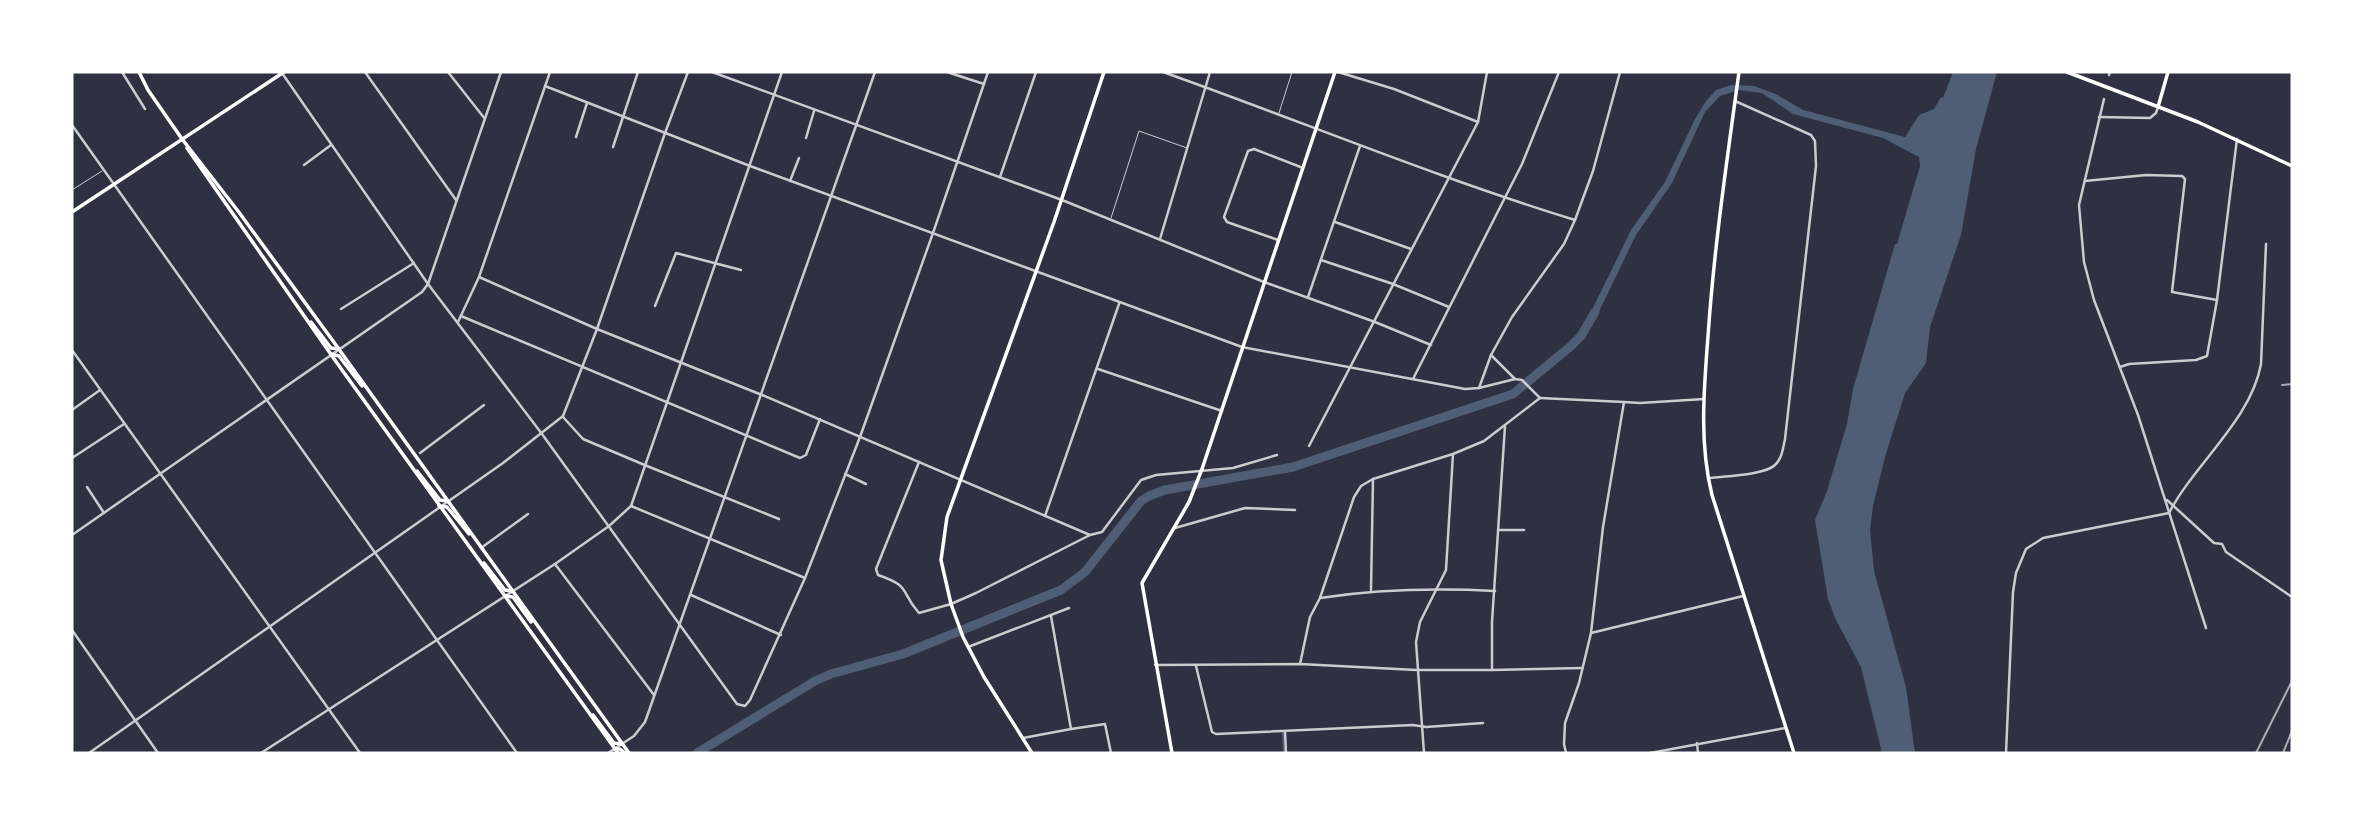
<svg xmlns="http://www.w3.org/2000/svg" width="2364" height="825" font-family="'DejaVu Sans',sans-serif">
  <rect width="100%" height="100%" fill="#2d3142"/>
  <polygon fill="#4f5d75" points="1953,72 1997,72 1976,149 1961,235 1930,327 1926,363 1905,393 1885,457 1873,506 1870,530 1874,571 1906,687 1915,753 1882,753 1861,667 1835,618 1828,599 1815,520 1827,491 1847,424 1853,389 1895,244 1897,244 1920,166 1919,157 1883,138 1793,114 1762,93 1739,90 1720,96 1705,112 1672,183 1636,235 1594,322 1587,320 1631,230 1665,182 1695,119 1706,101 1716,90 1731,85 1754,86 1776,94 1803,110 1905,137 1919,115 1934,109 1941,97 1943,98"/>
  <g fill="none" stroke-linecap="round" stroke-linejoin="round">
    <polyline stroke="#4f5d75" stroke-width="2" points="1283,733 1284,753"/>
    <polyline stroke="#4f5d75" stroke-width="9" points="697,753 815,681 831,674 903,654 1061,590 1085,572 1141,501 1149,496 1165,490 1293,467 1513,394 1571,346 1581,336 1595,312"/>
    <g stroke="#caccd0" stroke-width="1">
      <polyline points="1279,113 1292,72"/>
      <polyline points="72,190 102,171"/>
      <polyline points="1111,218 1139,131 1187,148"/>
    </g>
    <g stroke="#caccd0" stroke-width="2.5">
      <polyline points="122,72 145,109"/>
      <polyline points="365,72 456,200"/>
      <polyline points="448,72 485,119"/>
      <polyline points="712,72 1062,200 1264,282 1375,322 1431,345"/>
      <polyline points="947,72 984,84"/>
      <path d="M1163 72C1301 121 1435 177 1575 220"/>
      <polyline points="1338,72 1394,89 1478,122"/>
      <polyline points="282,73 428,284 542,434 737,704 745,706 750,700 805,578 860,437 933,233 988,72"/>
      <polyline points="2109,75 2110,72"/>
      <polyline points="545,86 750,166 1242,347 1465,389 1479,388 1515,379"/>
      <polyline points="2104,99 2079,205 2084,262 2094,300 2138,415 2206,628"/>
      <polyline points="2099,117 2150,118 2156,113 2158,107"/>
      <polyline points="72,125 517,753"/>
      <polyline points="576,137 587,103"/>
      <polyline points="806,138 814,111"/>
      <polyline points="613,147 638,72"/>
      <polyline points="304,165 331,145"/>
      <polyline points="1000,177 1036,72"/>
      <polyline points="790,181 799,158"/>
      <polyline points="2085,181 2146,175 2182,176 2185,179 2172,292 2217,300"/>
      <polyline points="1335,222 1411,249"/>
      <polyline points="1160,239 1210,72"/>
      <polyline points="1278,240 1227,222 1224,217 1248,151 1254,149 1303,168"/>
      <polyline points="1321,260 1393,284 1449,307"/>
      <polyline points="479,277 597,329 762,395 1090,535 1102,532 1141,480 1156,475 1233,468 1277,455"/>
      <polyline points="1308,297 1360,146"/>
      <polyline points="655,306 676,253 741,270"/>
      <polyline points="341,309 414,263"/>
      <polyline points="461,316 800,458 806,455 820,419"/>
      <polyline points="458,322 479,277 550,72"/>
      <polyline points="72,350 360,753"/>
      <polyline points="2120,367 2129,364 2196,360 2207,356 2217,300 2237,139"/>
      <polyline points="1098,369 1222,411"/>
      <polyline points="1413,379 1522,164 1559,72"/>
      <polyline points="1479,388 1491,355"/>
      <polyline points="1540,398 1522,380 1515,379 1491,355 1512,317 1564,244 1575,220 1593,171 1620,72"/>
      <polyline points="1540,398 1624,402"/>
      <polyline points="72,410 100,390"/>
      <polyline points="563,417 583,439 647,466 779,519"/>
      <polyline points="1309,446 1478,122 1487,72"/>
      <polyline points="420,453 484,405"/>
      <polyline points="72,458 124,424"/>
      <path d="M919 462 876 569 878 575C913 587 899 591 919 613L951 604 976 593 1090 535"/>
      <polyline points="845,474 866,484"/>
      <path d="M1710 478C1725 476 1765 475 1775 465 1782 459 1783 448 1785 439L1816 166 1815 141 1811 135 1735 101"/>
      <polyline points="87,487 104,513"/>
      <polyline points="2167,500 2214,543 2222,544 2226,552 2292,597"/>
      <polyline points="631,506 805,578"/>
      <polyline points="1045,516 1119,304"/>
      <polyline points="1175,528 1245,508 1295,510"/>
      <polyline points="1498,530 1524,530"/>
      <polyline points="72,535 422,292 428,284 501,72"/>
      <polyline points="481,548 528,514"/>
      <polyline points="555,564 654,695"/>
      <polyline points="1371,590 1373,479"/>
      <polyline points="691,595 781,635"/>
      <polyline points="1320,598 1354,497 1361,486 1373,479 1453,454 1484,441 1540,398"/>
      <polyline points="1051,616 1071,729 1105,724 1111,753"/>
      <polyline points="72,630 158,753"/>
      <polyline points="1591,633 1743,596"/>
      <polyline points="968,647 1069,608"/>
      <path d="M1300 664 1310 617 1320 598C1380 589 1435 588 1495 591"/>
      <polyline points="1155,665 1300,664 1416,670 1492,670 1582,668"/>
      <polyline points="1196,666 1212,732 1216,734 1413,725 1426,727 1483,723"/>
      <polyline points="1492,670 1492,622 1505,426"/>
      <polyline points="1285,732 1286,753"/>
      <polyline points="1023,738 1071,729"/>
      <polyline points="1697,743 1698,753"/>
      <polyline points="89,753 503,463 563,416 597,329 665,133 688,72"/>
      <polyline points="261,753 555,564 609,526 631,506 782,72"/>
      <polyline points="608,753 634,736 645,722 875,72"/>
      <polyline points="1424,753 1416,642 1420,622 1446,570 1453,454"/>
      <polyline points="1650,753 1785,728"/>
      <path d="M2006 753 2013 592 2016 573 2026 549 2043 538 2169 513C2195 463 2251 420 2261 364L2266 244"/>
    </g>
    <polyline stroke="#caccd0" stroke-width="2.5" points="1566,753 1564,744 1565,723 1579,683 1591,633 1603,527 1624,402 1640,403 1704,399"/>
    <g stroke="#fff" stroke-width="3.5">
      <polyline points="2158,107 2168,72"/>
      <polyline points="72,212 284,72"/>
      <polyline points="1032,753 984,677 963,637 951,604 941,560 947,517 1054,222 1104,72"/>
      <polyline points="1172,753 1142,583 1189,502 1202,469 1335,72"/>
    </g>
    <g stroke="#fff" stroke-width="3.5">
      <polyline points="139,72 148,90 182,139 238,211 333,341 629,753"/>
      <path d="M1739 72C1727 160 1714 248 1708 336 1704 389 1699 443 1712 495L1794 753"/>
      <polyline points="2067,72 2198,122 2292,166"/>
      <polyline points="187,148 337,363 618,753"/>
      <polyline points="311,322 331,348 339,349"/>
      <polyline points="331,354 339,356 362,386"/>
      <polyline points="417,471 440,500 447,501"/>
      <polyline points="439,506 447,507 469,534"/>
      <polyline points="484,563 505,590 512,591"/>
      <polyline points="506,596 513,597 531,622"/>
      <polyline points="593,715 614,743 621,744"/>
      <polyline points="615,749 620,749 625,753"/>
    </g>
    <g stroke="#abadb3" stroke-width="2">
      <polyline points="2282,385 2292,384"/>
      <polyline points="2256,753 2292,681"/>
      <polyline points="2283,753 2292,731"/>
    </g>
  </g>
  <rect width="2364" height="825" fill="none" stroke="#ffffff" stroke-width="147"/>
</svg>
